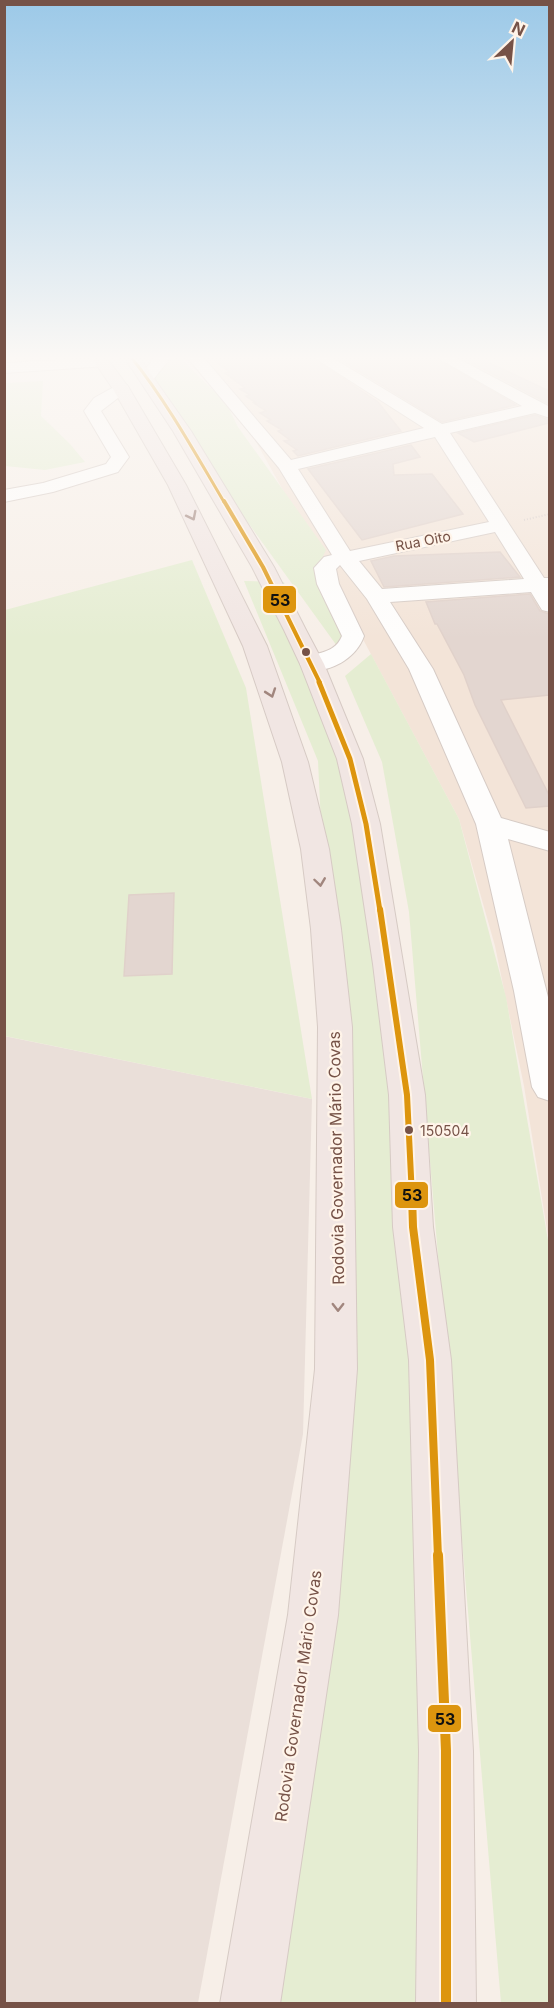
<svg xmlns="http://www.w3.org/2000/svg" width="554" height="2008" font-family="Inter,sans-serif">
  <rect width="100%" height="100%" fill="#f7efe8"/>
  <polygon fill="#f3e4d8" points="188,357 549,357 549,1242 524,1086 495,946 459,819 295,512 229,393"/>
  <polygon fill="#eadfd9" points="4,1036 312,1099 303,1434 198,2003 5,2003"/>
  <g fill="#e5edd2">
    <polygon points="164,357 179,357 226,403 238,427 326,550 316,571 343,638 337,646 187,438 147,377"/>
    <polygon points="43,381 41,416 70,444 85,462 45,470 5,466 5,383"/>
    <polygon points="192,560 246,688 312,1099 5,1036 5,610"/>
    <polygon points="244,581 284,582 312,664 350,759 413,1227 432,2003 244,2003 334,1388 326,929 318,761"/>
    <polygon points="371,654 459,819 506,997 549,1246 549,2003 501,2003 409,912 382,762 345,676"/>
  </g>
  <g fill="#e3d6d0" stroke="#e0d1ca" stroke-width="1.5">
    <polygon points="210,357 311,357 378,402 401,431 298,456 293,451 297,450 284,441 290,440 278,431 282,430 267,421 271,420 260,413 266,411 254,403 256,403 246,396 250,395 240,389 245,388 225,373 229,372"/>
    <polygon points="336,357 434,357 516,405 442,422"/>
    <polygon points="461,357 477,357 549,391 549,404"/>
    <polygon points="535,415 549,420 549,423 474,442 458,433"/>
    <polygon points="411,445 420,457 393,464 394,475 432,474 463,514 362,540 308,469"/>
    <polygon points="500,552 520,577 384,587 371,561 394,556"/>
    <polygon points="530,594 540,611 549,614 549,695 501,700 549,795 549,806 526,808 475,705 464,675 437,624 435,624 426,602"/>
    <polygon points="174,893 172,974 124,976 129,895"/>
  </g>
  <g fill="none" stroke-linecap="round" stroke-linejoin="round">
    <defs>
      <g id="street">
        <polygon points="155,357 171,357 153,380 141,380 139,377"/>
        <path d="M187 357H203L291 460 424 428 313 357H331L442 424 522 406 436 357H455L550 407V418L535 413 450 433 544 578H550V612L542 610 531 592 390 602 433 669 501 818 550 832V851L508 839 550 1005V1101L538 1097 532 1087 514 991 476 824 409 669 367 599 340 565 336 569 339 584 364 636C356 659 328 675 304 669L300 664C310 649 333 658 342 636L317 584 314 568 324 557 332 555 279 468ZM435 437 489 522 350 551 298 469ZM495 532 524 579 382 589 359 561Z"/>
        <polygon points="101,358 109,363 106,366 4,373 4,363"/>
        <polygon points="121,383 127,385 129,388 127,391 101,411 129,457 118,472 53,492 4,502 4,490 43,483 106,464 111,457 84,411 94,398"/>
      </g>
      <g id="highway">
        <polygon points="91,357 106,357 129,388 186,485 267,646 308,762 329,849 341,929 352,1027 357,1369 338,1615 280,2004 220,2004 288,1615 315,1369 318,1027 311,929 301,849 282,762 243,646 168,485 113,389"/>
        <polygon points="124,357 139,357 191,431 274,567 306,630 324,664 363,759 380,824 425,1095 433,1227 451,1360 473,1751 476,2004 416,2004 419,1751 409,1360 393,1227 389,1095 373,964 352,824 337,759 300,664 284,630 252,567 173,431"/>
      </g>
    </defs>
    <use href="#street" stroke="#d6cbc5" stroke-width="2"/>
    <use href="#highway" stroke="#d6cac4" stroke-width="2"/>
    <polyline stroke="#d8cdc9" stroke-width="2" stroke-dasharray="1 2" stroke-linecap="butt" points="524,520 550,514"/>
    <use href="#street" fill="#fefdfc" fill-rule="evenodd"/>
    <use href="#highway" fill="#f1e6e3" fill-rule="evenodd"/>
    <defs>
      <path id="bus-1-far5" d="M131 357C167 402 195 453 224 502"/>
      <polyline id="bus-1-far4" points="224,501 263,567 320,683"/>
      <polyline id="bus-1-far3" points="319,682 350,759 366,824 380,911"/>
      <polyline id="bus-1-far2" points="380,909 407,1095 412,1197"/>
      <polyline id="bus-1-far1" points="412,1195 413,1227 430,1360 438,1557"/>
      <polyline id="bus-1" points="438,1555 446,1751 446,2004"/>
    </defs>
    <use href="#bus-1-far5" stroke="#fff4e9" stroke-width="5"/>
    <use href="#bus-1-far4" stroke="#fff4e9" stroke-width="7"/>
    <use href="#bus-1-far3" stroke="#fff4e9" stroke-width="9"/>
    <use href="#bus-1-far2" stroke="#fff4e9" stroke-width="10"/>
    <use href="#bus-1-far1" stroke="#fff4e9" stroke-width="12"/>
    <use href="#bus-1" stroke="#fff4e9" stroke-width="14"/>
    <use href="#bus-1-far5" stroke="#dd950e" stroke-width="3"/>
    <use href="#bus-1-far4" stroke="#dd950e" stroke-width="4"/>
    <use href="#bus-1-far3" stroke="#dd950e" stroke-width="5"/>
    <use href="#bus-1-far2" stroke="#dd950e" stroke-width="6"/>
    <use href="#bus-1-far1" stroke="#dd950e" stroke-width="8"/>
    <use href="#bus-1" stroke="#dd950e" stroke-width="10"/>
  </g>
  <defs><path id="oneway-chevron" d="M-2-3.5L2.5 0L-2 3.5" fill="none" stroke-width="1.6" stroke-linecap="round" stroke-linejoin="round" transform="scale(1.5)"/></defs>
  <g stroke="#a1867e">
    <use href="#oneway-chevron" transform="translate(192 516) rotate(63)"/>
    <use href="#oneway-chevron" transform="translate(271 693) rotate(71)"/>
    <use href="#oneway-chevron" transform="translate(320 882) rotate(82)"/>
    <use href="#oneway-chevron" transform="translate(338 1307) rotate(90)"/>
  </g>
  <linearGradient id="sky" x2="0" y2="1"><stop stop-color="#9cc9e8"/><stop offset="0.56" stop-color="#fbf8f5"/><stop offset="1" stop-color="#fbf8f5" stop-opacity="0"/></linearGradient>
  <rect width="554" height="639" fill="url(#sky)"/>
  <g fill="#765247" stroke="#fff4e9" stroke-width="2">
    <circle cx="306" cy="652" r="5"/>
    <circle cx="409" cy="1130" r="5"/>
  </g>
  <g text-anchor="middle" stroke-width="4.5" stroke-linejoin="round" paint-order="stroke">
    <g font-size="14" fill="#765247" stroke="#fff4e9">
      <text transform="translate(423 541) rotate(-11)" y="5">Rua Oito</text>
    </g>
    <g font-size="14" fill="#765247" stroke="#fff4e9" text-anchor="start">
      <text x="420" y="1136">150504</text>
    </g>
    <g font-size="16" fill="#765247" stroke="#fff4e9">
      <text transform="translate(336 1158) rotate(-91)" y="6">Rodovia Governador Mário Covas</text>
      <text transform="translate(298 1696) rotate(-82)" y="6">Rodovia Governador Mário Covas</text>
    </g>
  </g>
  <g stroke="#fff4e9" stroke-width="2">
    <rect x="262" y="585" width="35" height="29" rx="6" fill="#dd950e"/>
    <rect x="394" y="1181" width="35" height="28" rx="6" fill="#dd950e"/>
    <rect x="427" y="1704" width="35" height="29" rx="6" fill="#dd950e"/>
  </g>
  <g font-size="16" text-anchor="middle" font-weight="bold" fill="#111">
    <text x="280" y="606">53</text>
    <text x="412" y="1201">53</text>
    <text x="445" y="1725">53</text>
  </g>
  <rect width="554" height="2008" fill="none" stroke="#765247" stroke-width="12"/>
  <g transform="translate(512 42) rotate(26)" stroke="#fff4e9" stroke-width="4.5" paint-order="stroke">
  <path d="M0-4.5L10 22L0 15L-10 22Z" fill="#765247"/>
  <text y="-9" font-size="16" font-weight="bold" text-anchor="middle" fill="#765247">N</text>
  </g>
</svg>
